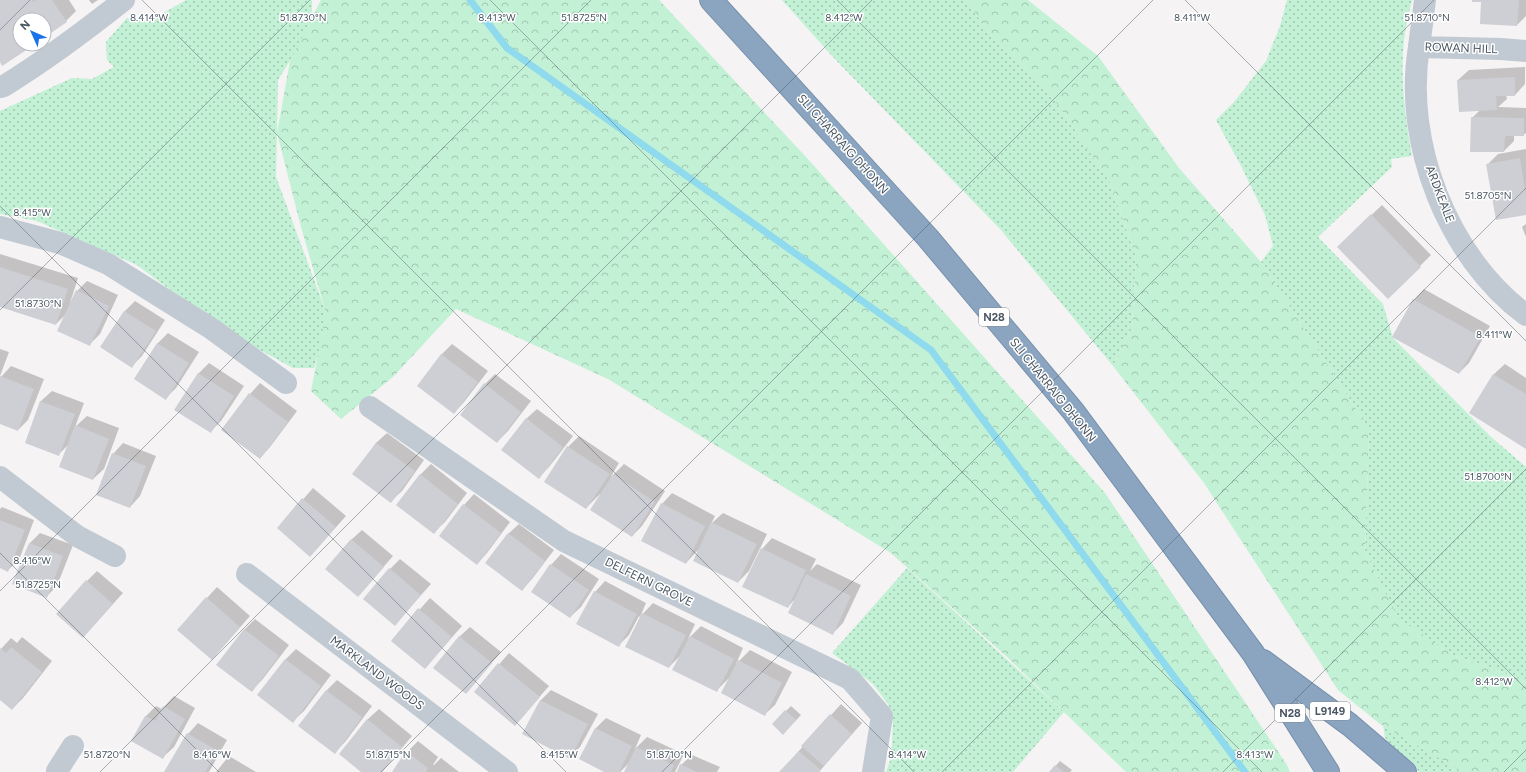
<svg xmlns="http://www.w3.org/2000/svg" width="1526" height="772" font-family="Figtree,sans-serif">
  <defs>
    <pattern id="grass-dots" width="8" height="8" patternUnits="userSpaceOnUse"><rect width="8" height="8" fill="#c3f1d5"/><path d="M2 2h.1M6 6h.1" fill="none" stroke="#a0c6b0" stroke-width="1.8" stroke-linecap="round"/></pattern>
    <pattern id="forest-crowns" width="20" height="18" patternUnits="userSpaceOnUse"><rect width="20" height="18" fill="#c3f1d5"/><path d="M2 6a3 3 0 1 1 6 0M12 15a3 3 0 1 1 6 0" fill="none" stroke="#a0c6b0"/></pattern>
  </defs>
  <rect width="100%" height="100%" fill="#f5f3f3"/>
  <g fill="url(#grass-dots)">
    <polygon points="186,0 312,0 312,25 278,80 276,177 329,320 314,368 293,368 225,331 137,265 37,221 0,214 0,111 72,78 92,79 114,67 107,60 106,42 127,18 148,22"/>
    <polygon points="782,0 966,0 994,39 1057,103 1110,182 1136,257 1132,328 1113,366 1001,230 833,57"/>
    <path d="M1287 0H1412C1409 13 1406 26 1404 39 1400 78 1405 117 1412 156L1391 159 1392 167 1318 237 1383 304 1393 338 1490 436 1526 467V683L1521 679 1455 656 1398 619 1365 552 1369 429 1261 262 1273 246 1265 215 1240 164 1216 120 1234 102 1266 61 1280 26Z"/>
    <polygon points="907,568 1064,712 1013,772 886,772 891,758 893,724 888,704 873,684 832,653"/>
    <polygon points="1383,725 1463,772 1420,772 1392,752 1385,737"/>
  </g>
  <g fill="url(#forest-crowns)">
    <polygon points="321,0 659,0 807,158 1105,493 1287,765 1290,772 1126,772 1007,657 891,553 608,379 456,309 393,377 341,419 311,391 326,313 301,227 277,133 290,61"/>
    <polygon points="966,0 1028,0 1098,56 1179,168 1261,262 1369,429 1365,552 1398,618 1455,656 1521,679 1526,683 1526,772 1463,772 1380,724 1338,690 1204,483 1113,366 1132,328 1136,257 1110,182 1057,103 994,39"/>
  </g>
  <g fill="#0003">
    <polygon points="0,0 69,0 76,11 66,21 45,35 44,20 35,20 32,16 26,20 20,20 20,44 31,44 26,50 3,65 0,60"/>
    <polygon points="89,0 98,0 92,4"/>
    <polygon points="1473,0 1526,0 1526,16 1517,25 1482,1"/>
    <polygon points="1525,67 1525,84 1515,95 1506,95 1507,99 1498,107 1526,108 1526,133 1523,135 1514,135 1514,141 1504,151 1472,118 1480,110 1458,80 1469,70"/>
    <polygon points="1526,149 1526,214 1488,164 1498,154"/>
    <polygon points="1382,205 1431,255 1388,298 1338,247"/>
    <polygon points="1526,224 1526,237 1522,227"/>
    <polygon points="0,254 78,278 70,303 71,304 77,291 87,281 118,295 100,334 89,345 66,314 56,324 0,306"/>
    <polygon points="1424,289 1490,326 1469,363 1459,373 1414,300"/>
    <polygon points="135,301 165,320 142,356 132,366 102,347 125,311"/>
    <polygon points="168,333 199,352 176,388 165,399 135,379 158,343"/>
    <polygon points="452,344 488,371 464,402 454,413 441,355"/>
    <polygon points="0,349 9,352 0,376"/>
    <polygon points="209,363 244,386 221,421 210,432 198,374"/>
    <polygon points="1505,364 1526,378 1526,448 1470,413 1494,374"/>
    <polygon points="11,366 44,379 28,420 18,430 0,423 0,378"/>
    <polygon points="495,374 531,401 507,432 497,442 485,384"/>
    <polygon points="260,383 297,411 270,447 260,458 250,394"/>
    <polygon points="52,391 84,403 75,427 87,416 119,428 104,469 93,479 70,443 58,455 26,442 41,401"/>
    <polygon points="537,409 573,436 549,467 539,477 526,419"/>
    <polygon points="387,433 424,460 402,491 391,501 354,474 376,443"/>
    <polygon points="579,436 619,463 610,478 624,464 665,491 642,526 632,536 600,494 586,508 546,482 568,447"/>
    <polygon points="123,443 156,456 140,496 130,507 113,454"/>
    <polygon points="431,464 467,493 445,522 434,532 420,475"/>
    <polygon points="313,488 346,516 320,545 278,528"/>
    <polygon points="672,493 715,516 711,524 723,513 767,534 749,571 738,582 699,549 686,563 662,504"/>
    <polygon points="474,494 510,522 487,553 477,564 464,505"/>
    <polygon points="2,507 34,520 19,560 8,570 0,567 0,509"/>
    <polygon points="519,524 554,550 532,579 522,590 508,534"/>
    <polygon points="362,530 393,556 358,596 351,540"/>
    <polygon points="40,533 73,545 57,586 46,597 30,543"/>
    <polygon points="772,538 816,559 810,571 817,564 861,585 843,623 833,633 794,600 788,607 762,549"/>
    <polygon points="561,554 599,579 581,607 570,617 533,592 551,565"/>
    <polygon points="400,559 431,584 394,625 390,569"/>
    <polygon points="97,571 123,593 93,626 87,581"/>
    <polygon points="605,581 646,603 640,617 653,603 695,624 688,639 701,626 743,648 736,664 750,650 792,672 775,705 764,715 729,678 716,691 681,655 669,667 639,616 629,635 619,645 595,592"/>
    <polygon points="217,587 250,616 222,648 207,598"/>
    <polygon points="430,598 462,626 425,668 392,640"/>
    <polygon points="255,619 289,645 262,680 251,691 218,665 245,629"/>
    <polygon points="470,627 501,652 466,693 459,637"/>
    <polygon points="22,637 52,661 23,698 12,709 0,699 0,650 11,638 17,643"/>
    <polygon points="296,649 331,675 304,711 293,721 259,695 286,659"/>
    <polygon points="509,653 549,686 515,725 475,692"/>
    <polygon points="337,680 372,706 345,742 335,752 300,726 327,690"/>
    <polygon points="551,690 598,714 580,747 570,757 524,733 541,700"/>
    <polygon points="174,696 195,708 174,747 163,757 133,740 146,716 156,706 162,709"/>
    <polygon points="841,704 862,723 830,759 819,772 780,772"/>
    <polygon points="791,706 801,715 788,729 786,711"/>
    <polygon points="379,709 412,736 382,772 362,772 340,754 368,719"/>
    <polygon points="606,718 641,735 635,749 647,737 684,754 675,772 625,772 629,763 620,772 606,772 580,759 596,728"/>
    <polygon points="198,723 227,740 209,772 165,772 188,734"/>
    <polygon points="418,741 438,757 433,765 434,765 441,758 459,772 393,772 407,752"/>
    <polygon points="692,755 720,767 717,772 678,772 681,765"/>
    <polygon points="229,756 256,772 216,772"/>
    <polygon points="1060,761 1072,770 1070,772 1050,772"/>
  </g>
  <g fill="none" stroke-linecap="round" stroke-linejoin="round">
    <polyline stroke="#90daee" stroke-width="7" points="470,0 507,48 931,350 1245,772"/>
  </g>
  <g fill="#cdcfd5">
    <polygon points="0,0 32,0 33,2 36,0 52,0 67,22 45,37 44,20 34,20 32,17 28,20 20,20 20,25 13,30 20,41 20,44 22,44 26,50 2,66 0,62"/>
    <polygon points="1472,0 1519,0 1517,26 1480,24 1481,2 1472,2"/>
    <polygon points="1515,77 1515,96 1496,96 1497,110 1459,112 1457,80"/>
    <polygon points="1471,117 1524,118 1524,136 1505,136 1504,152 1470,152"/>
    <polygon points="1520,158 1526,196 1526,215 1496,220 1486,164"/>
    <polygon points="1371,214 1421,267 1388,299 1337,247"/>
    <polygon points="0,267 68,289 56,325 0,307"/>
    <polygon points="76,290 109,306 90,346 57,331"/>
    <polygon points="1413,299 1481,337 1459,374 1392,337"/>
    <polygon points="124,311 156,331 132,368 100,347"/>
    <polygon points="157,343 189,363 166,400 134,379"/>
    <polygon points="441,354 478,382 454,414 417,386"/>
    <polygon points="198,373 234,396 211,433 174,410"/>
    <polygon points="1493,374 1526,394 1526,449 1469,413"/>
    <polygon points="0,376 34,389 18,431 0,424"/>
    <polygon points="484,383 521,412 497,443 460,415"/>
    <polygon points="249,393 288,422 260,459 221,430"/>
    <polygon points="40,401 75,414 59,456 25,443"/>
    <polygon points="526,418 563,447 539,479 501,450"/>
    <polygon points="75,425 109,439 93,480 59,467"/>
    <polygon points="376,443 415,471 391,503 352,474"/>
    <polygon points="567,446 610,474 586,509 544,482"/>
    <polygon points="112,453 146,466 130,508 96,495"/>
    <polygon points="420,474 458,504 434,534 396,505"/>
    <polygon points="613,474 655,502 632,537 590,510"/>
    <polygon points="302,498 336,527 310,557 277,528"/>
    <polygon points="661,503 705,526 686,564 641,541"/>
    <polygon points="463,504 501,533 477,565 439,536"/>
    <polygon points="0,520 25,530 8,572 0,568"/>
    <polygon points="711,522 757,544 738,583 693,561"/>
    <polygon points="508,533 545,561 522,591 485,563"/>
    <polygon points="351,539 384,567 358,597 325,569"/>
    <polygon points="29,543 63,556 47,598 12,584"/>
    <polygon points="761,548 806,570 788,608 742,587"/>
    <polygon points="550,564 589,590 570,618 531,592"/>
    <polygon points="389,568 421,595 395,626 363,599"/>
    <polygon points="806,574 851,596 833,635 788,613"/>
    <polygon points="86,580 113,604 83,638 56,614"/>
    <polygon points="594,591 637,614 619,647 576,624"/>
    <polygon points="206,597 240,627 212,660 177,630"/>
    <polygon points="418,608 452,637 425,669 391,641"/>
    <polygon points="642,613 686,635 669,668 625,647"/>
    <polygon points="244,629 279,656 252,692 216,665"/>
    <polygon points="459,636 492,663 466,694 433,668"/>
    <polygon points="690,636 734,659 717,692 672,670"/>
    <polygon points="11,647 42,672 12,710 0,700 0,648 6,653"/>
    <polygon points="285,659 321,686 293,723 257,695"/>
    <polygon points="738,660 782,683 765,716 721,693"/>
    <polygon points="498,663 540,697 515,726 474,692"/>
    <polygon points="326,690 362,717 335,754 298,726"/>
    <polygon points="540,700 588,724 570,759 522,734"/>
    <polygon points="163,706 185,719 163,759 131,741 145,716 155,721"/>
    <polygon points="785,710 796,720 783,735 772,724"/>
    <polygon points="830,714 852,734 824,766 801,746"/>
    <polygon points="367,719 402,747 382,772 361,772 339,754"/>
    <polygon points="595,728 632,746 619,772 604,772 579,759"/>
    <polygon points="187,733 218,751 205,772 164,772"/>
    <polygon points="636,747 674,765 671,772 624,772"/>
    <polygon points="406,751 428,768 426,772 392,772"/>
    <polygon points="799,751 821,770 819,772 779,772"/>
    <polygon points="680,764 697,772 677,772"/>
    <polygon points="1055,765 1064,772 1049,772"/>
  </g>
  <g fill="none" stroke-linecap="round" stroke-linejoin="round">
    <defs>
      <g id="highway">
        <polyline points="711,0 928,238 1073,411 1253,653 1328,772"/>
        <polyline points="1263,661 1350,725 1405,772"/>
      </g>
    </defs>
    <use href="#highway" stroke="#7690ad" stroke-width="24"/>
    <g stroke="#c1cad2" stroke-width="22">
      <polyline points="1425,0 1419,47 1501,49 1526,51"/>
      <path d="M1419 47C1403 143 1448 257 1526 315"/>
      <path d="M0 87 4 86C46 60 85 31 124 0"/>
      <polyline points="0,227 60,243 108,264 212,329 286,383"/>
      <polyline points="370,407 564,541 850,679 882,716 873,772"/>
      <polyline points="0,477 77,536 115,556"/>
      <polyline points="247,574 507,772"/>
      <polyline points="58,772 57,771 73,746"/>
    </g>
    <use href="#highway" stroke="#8ba5c1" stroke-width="22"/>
  </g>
  <path fill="none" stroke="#4a5661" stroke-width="1" stroke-opacity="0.45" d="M142 0 914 772M490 0 1262 772M837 0 1526 689M1185 0 1526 341M0 30 30 0M0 206 566 772M0 310 310 0M0 553 219 772M0 591 591 0M100 772 872 0M381 772 1153 0M662 772 1434 0M942 772 1526 188M1223 772 1526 469M1504 772 1526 750"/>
  <g text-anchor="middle" stroke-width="3" stroke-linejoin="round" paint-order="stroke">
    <g fill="#fff" stroke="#808990" stroke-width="1">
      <rect x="979" y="308" width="30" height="18" rx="3"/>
      <rect x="1310" y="702" width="40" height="18" rx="3"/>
      <rect x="1275" y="704" width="30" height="18" rx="3"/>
    </g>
    <g font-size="11" font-weight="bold" fill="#4a5661">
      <text x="994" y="321">N28</text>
      <text x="1330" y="715">L9149</text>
      <text x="1290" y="717">N28</text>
    </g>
    <g font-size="12" fill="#4a5661" stroke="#fff">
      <text transform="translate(1461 48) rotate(2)" y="4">ROWAN HILL</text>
      <text transform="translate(843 144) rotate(48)" y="4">SLI CHARRAIG DHONN</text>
      <text transform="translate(1440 194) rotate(69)" y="4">ARDKEALE</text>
      <text transform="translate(1053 390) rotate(51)" y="4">SLI CHARRAIG DHONN</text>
      <text transform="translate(649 582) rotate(26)" y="4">DELFERN GROVE</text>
      <text transform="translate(377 673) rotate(37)" y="4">MARKLAND WOODS</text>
    </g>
  </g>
  <g font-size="10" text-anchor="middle" fill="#4a5661" stroke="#fff" stroke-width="3" stroke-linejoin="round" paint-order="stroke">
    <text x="149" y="21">8.414°W</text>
    <text x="303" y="21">51.8730°N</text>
    <text x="497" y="21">8.413°W</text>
    <text x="584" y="21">51.8725°N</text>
    <text x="844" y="21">8.412°W</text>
    <text x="1192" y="21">8.411°W</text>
    <text x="1427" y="21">51.8710°N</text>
    <text x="1488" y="199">51.8705°N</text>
    <text x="32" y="216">8.415°W</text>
    <text x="38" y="307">51.8730°N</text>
    <text x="1494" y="338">8.411°W</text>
    <text x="1488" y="480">51.8700°N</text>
    <text x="32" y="564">8.416°W</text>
    <text x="38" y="588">51.8725°N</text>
    <text x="1494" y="685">8.412°W</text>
    <text x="107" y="758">51.8720°N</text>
    <text x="388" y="758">51.8715°N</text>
    <text x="669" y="758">51.8710°N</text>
    <text x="212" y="758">8.416°W</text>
    <text x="559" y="758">8.415°W</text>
    <text x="907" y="758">8.414°W</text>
    <text x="1255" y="758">8.413°W</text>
  </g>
  <g transform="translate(32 32) rotate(315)"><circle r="19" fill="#ffffff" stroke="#b7bbc0"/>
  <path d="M0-3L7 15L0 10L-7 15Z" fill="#1a73e8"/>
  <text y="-6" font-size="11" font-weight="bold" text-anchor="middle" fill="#4a5661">N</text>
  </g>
</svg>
